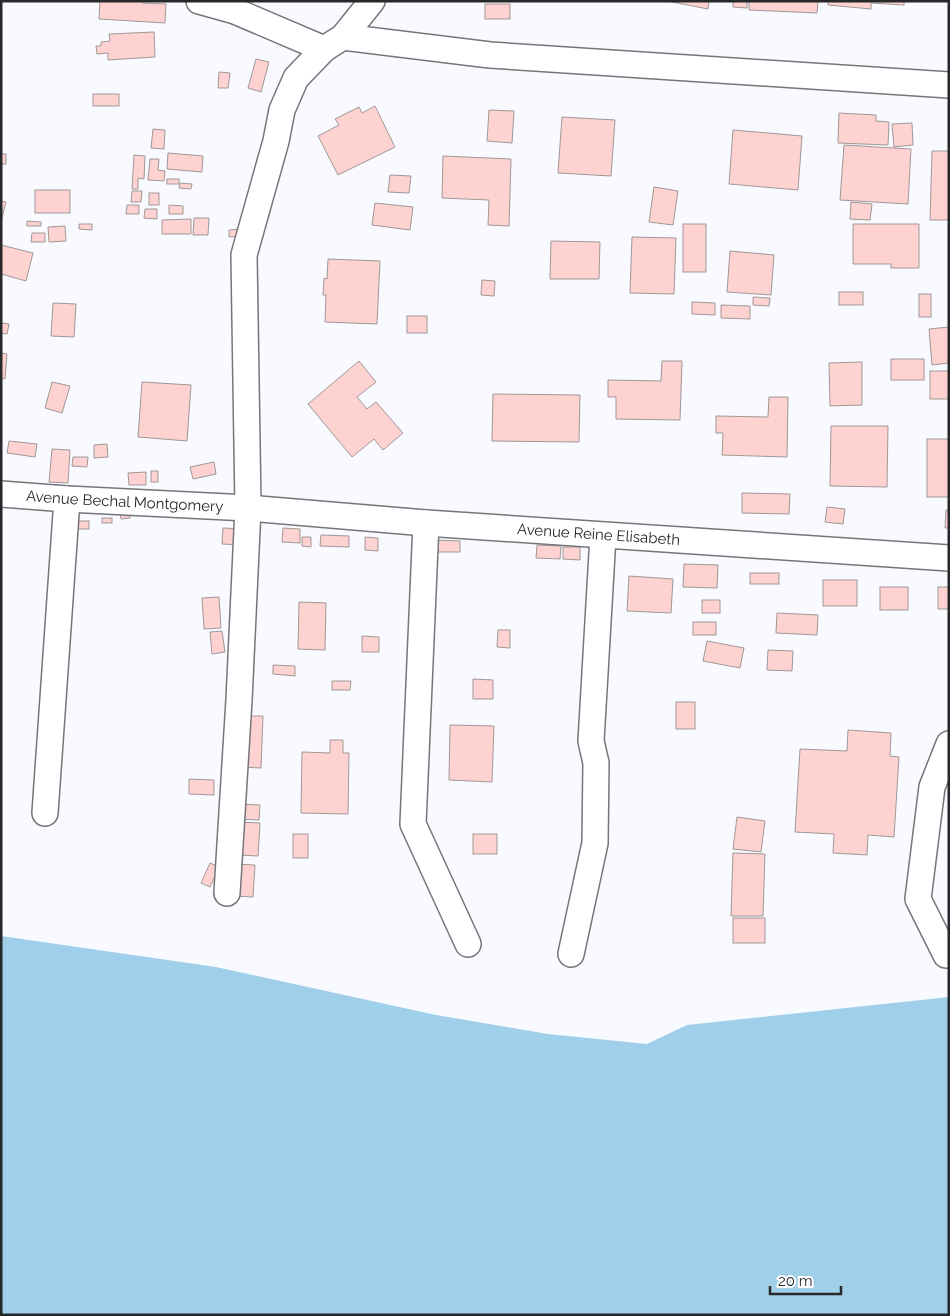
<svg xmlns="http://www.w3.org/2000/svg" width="950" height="1316" font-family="Raleway,sans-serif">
  <rect width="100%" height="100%" fill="#f8faff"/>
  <polygon fill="#a0cfe9" points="1,936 216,967 436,1015 548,1034 647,1044 687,1025 949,997 949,1315 1,1315"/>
  <g fill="#fed2d1" stroke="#9f9897">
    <polygon points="100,1 143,1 143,3 166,4 165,23 99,19"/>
    <polygon points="667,1 709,1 708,9"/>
    <polygon points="733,1 747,1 747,8 733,7"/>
    <polygon points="749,1 818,1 817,13 749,10"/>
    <polygon points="828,1 904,1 904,5 871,3 871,9 828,5"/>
    <rect x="485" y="4" width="25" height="15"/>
    <polygon points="154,32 155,57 108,60 108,53 97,54 96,46 101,46 101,42 110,41 109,34"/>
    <polygon points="256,59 269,62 261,92 248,88"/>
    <polygon points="219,72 230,73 228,88 218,88"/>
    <rect x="93" y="94" width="26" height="12"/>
    <polygon points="375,106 395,147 338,175 318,136 339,125 335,119 359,107 362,113"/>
    <polygon points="489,110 514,111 512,143 487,141"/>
    <polygon points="839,113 876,115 876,121 889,122 888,145 838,143"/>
    <polygon points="562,117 615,120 611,176 558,173"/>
    <polygon points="912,123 913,145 894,147 892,124"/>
    <polygon points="153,129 165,130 164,149 151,148"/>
    <polygon points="733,130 802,136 798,190 729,184"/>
    <polygon points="844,145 911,149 908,204 840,200"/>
    <polygon points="932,151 949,151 949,220 930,220"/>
    <polygon points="168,153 203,156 202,172 167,169"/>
    <rect x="1" y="154" width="5" height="10"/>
    <polygon points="134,155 145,156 144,179 138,178 138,189 132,189"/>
    <polygon points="443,156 511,159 509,226 488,225 489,200 442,198"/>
    <polygon points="150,159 159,159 158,170 165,171 164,181 148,180"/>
    <polygon points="390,175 411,176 409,193 388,192"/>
    <rect x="167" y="179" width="12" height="5"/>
    <polygon points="180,183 192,184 191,189 179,188"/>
    <polygon points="654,187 678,191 673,225 649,222"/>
    <rect x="35" y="190" width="35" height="23"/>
    <polygon points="132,191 142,191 141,202 131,202"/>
    <rect x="149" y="193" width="10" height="12"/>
    <polygon points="1,201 6,202 1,222"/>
    <polygon points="851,202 872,204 870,220 850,219"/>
    <polygon points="375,203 413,207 410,230 372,225"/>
    <polygon points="127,205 139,205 139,214 126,214"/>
    <polygon points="169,205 183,206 183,214 169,214"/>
    <polygon points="145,209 157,209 157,219 144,218"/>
    <polygon points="194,218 209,218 208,235 193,235"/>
    <polygon points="191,219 191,234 162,234 162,220"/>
    <polygon points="27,221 41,222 41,226 27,226"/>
    <polygon points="79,224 92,224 92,230 79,229"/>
    <rect x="683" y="224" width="23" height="48"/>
    <polygon points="853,224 919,224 919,268 891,268 891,264 853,264"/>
    <polygon points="65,226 66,241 49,242 48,227"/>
    <polygon points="242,229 243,236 229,237 229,230"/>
    <polygon points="32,233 45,233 45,242 31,242"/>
    <polygon points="632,237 676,238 674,294 630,293"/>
    <polygon points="551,241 600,242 599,279 550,279"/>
    <polygon points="1,245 33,253 26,281 1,274"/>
    <polygon points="730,251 774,255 771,295 727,292"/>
    <polygon points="328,259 380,261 377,324 325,322 326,295 323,295 324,278 327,279"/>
    <polygon points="482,280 495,281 494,296 481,295"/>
    <rect x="839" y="292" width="24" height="13"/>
    <rect x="919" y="294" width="12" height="23"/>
    <polygon points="753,297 770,298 769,306 753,305"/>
    <polygon points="692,302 715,303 715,315 692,314"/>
    <polygon points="53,303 76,304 74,337 51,336"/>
    <polygon points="721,305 750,306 750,319 721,318"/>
    <rect x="407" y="316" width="20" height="17"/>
    <polygon points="1,323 9,324 7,334 1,333"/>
    <polygon points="949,327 949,363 932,365 929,329"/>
    <polygon points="1,353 7,354 5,379 1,378"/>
    <rect x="891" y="359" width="33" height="21"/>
    <polygon points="359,361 376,382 357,397 367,409 376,402 403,433 383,450 374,439 352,457 308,404"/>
    <polygon points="662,361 682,361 680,420 616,419 616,397 608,397 608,380 661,381"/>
    <polygon points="862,362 862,405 830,406 829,363"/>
    <rect x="930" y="371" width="19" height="28"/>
    <polygon points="52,382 70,386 62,413 45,408"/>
    <polygon points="142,382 191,385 187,441 138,437"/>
    <polygon points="493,394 580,395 579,442 492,441"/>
    <polygon points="769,397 788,397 787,457 722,455 723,433 716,433 716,416 768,417"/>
    <polygon points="831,426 888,426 887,487 830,486"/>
    <rect x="927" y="439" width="22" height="58"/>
    <polygon points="9,441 37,444 35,457 7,453"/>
    <polygon points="107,444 108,457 94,458 94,445"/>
    <polygon points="52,449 70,450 68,483 49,482"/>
    <polygon points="73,457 88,457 87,467 72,466"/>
    <polygon points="214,462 216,474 193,479 190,467"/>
    <rect x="151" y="471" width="7" height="11"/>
    <polygon points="146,472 146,485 129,485 128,473"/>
    <polygon points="742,493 790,494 789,514 742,513"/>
    <polygon points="827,507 845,509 843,524 825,522"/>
    <polygon points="946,510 949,510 949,528 945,528"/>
    <polygon points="130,512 130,518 121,519 120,513"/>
    <rect x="102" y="518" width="10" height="5"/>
    <rect x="70" y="521" width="19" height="8"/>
    <polygon points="223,528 245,529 244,545 222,544"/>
    <polygon points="283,528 300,529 300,543 282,542"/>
    <polygon points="321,535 349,536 349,547 320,546"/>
    <polygon points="302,537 311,537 311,547 302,546"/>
    <polygon points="365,537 378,538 378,551 365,550"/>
    <polygon points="434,540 460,541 460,552 434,552"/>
    <polygon points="537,545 561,546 560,559 536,558"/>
    <polygon points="563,547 580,547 580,560 563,559"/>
    <polygon points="684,564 718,565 717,588 683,587"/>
    <rect x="750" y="573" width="29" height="11"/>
    <polygon points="629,576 673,579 671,613 627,611"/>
    <rect x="823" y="580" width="34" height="26"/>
    <rect x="880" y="587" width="28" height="23"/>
    <rect x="938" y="587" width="11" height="22"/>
    <polygon points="219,597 221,628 204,629 202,598"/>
    <rect x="702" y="600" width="18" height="13"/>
    <polygon points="299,602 326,603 325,650 298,649"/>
    <polygon points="777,613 818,615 817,635 776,633"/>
    <rect x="693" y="622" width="23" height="13"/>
    <polygon points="498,630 510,630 510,648 497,647"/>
    <polygon points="222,631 225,652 212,654 210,632"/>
    <polygon points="362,636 379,637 379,652 362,652"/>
    <polygon points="707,641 744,648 740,668 703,661"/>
    <polygon points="768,650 793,651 792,671 767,670"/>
    <polygon points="273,665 295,666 295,676 273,674"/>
    <polygon points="473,679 493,680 493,699 473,699"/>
    <polygon points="332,681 351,681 350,690 332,690"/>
    <rect x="676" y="702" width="19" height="27"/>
    <polygon points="244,716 263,716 261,768 241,767"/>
    <polygon points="450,725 494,726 492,782 449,780"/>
    <polygon points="848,730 891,733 890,756 899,757 894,837 868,835 867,855 833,853 834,834 795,832 800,749 847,751"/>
    <polygon points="330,740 343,740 343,753 349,753 348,814 301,813 302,752 330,753"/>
    <polygon points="189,779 214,780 214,795 189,794"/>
    <polygon points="239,804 260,805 259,820 238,819"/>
    <polygon points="737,817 765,821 761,852 733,849"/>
    <polygon points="239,822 260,823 258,856 238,855"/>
    <rect x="293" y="834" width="15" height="24"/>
    <rect x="473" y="834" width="24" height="20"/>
    <polygon points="733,853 765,854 763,916 731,916"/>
    <polygon points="210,863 219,867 210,887 201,883"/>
    <polygon points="235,864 255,865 253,897 233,896"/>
    <rect x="733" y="918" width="32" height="25"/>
  </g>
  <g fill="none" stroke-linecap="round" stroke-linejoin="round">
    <defs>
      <g id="minor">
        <polyline points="199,1 235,11 324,49"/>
        <polyline points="343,37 490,55 949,85"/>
        <path id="s1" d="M1 494 67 499 248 508 426 523 949 558"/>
        <polyline points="426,523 413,824 468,944"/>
        <polyline points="45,813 67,499"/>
        <polyline points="227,893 239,700 248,508 244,255 276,141 282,110 296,78 324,49 343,37 372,1"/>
        <polyline points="571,954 595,843 596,763 591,741 603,536"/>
        <polyline points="946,955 918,899 932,787 949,744"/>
      </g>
    </defs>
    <use href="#minor" stroke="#74767b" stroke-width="28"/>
    <use href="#minor" stroke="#fff" stroke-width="25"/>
  </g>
  <g text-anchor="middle" stroke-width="5" stroke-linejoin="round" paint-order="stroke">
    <g font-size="15" fill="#27282a" stroke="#fff">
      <text dy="5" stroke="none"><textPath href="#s1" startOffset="124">Avenue Bechal Montgomery</textPath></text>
      <text dy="5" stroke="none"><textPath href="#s1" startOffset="599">Avenue Reine Elisabeth</textPath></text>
    </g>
  </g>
  <rect width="950" height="1316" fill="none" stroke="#27282a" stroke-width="5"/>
  <path d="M770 1286v8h71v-8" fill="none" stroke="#27282a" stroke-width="2.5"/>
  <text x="778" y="1286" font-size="15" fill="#27282a" stroke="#ffffff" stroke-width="4" paint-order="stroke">20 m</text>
</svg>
